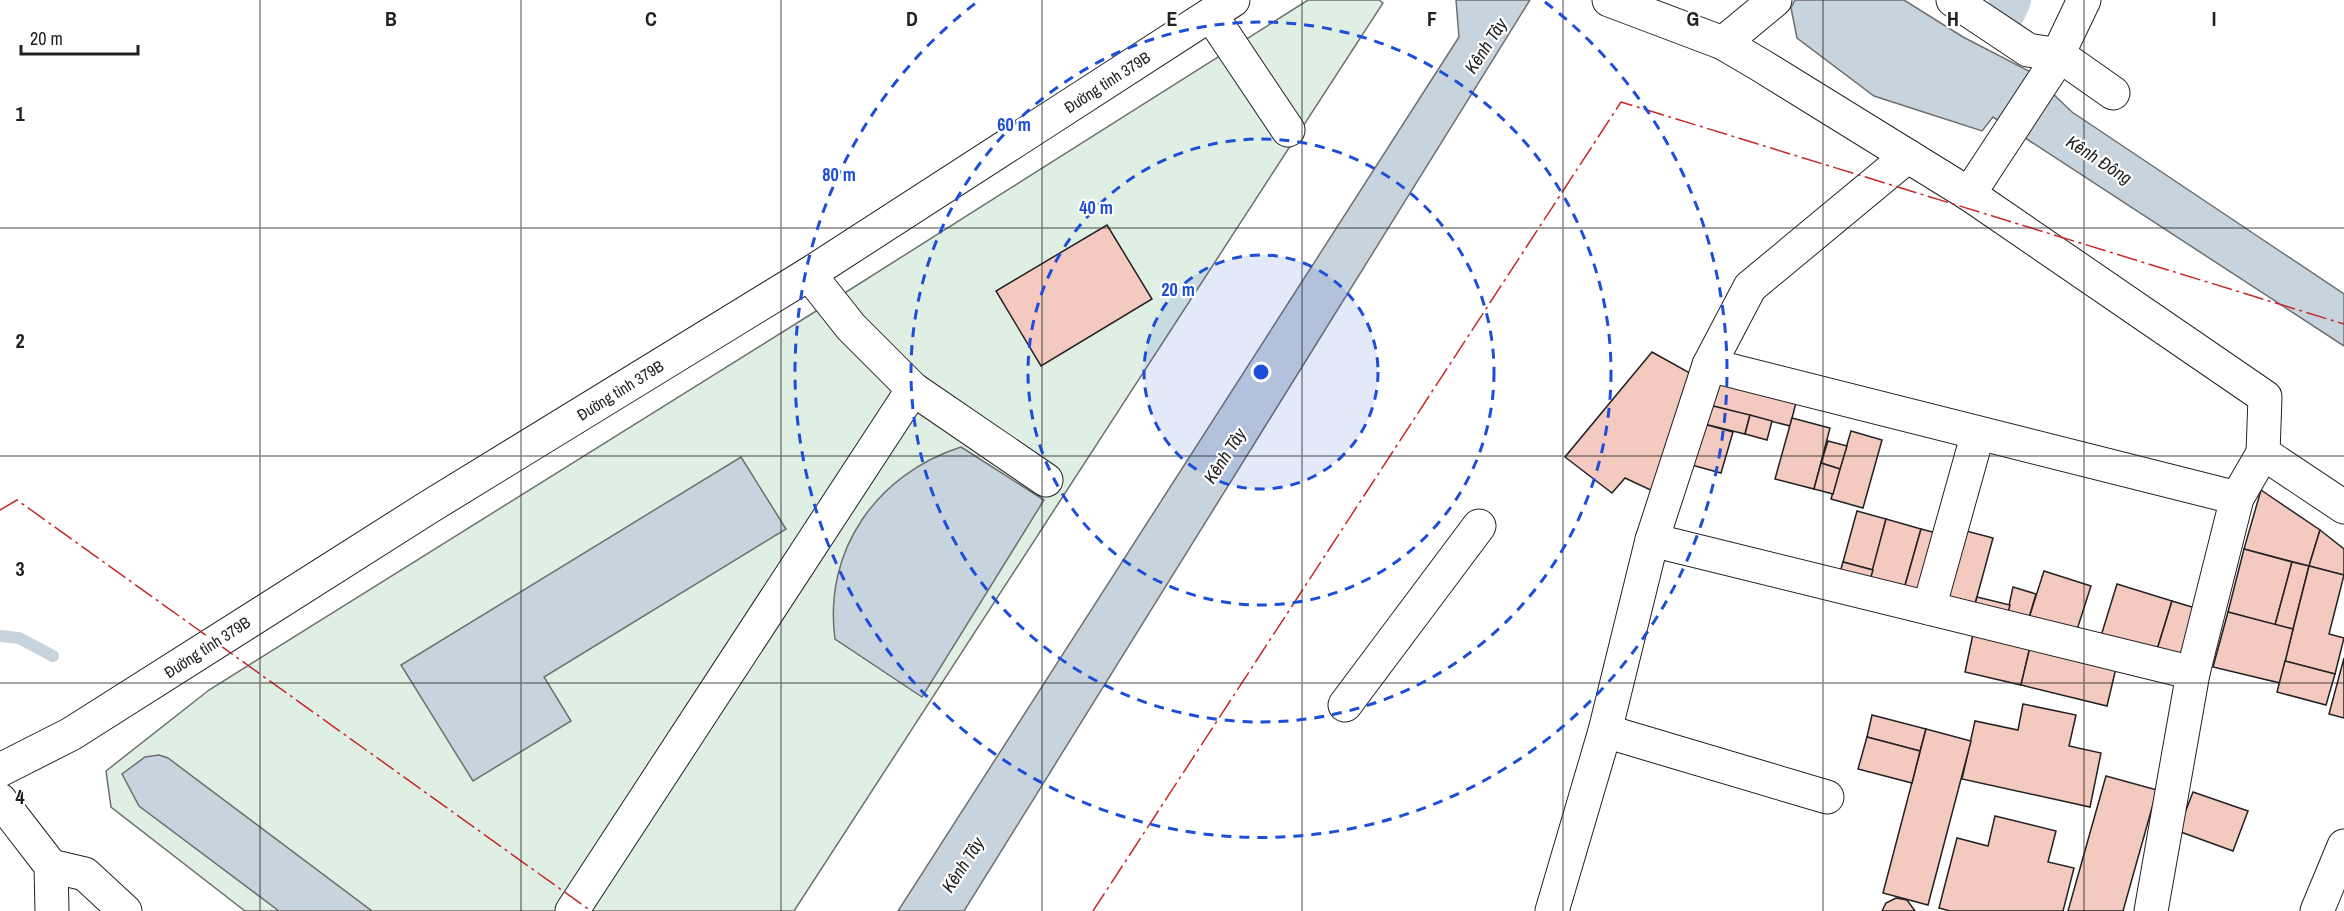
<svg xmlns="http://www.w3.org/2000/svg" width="2344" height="911" font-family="'Archivo Narrow',sans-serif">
  <rect width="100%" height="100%" fill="#fff"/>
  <polygon fill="#e0efe3" stroke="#6f6f6f" stroke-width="1.5" points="1308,0 1379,0 1383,3 794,911 245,911 111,807 106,771 209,690 813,313"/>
  <g fill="#c7d3dd" stroke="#6f6f6f" stroke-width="1.5">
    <polygon points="1456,0 1530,0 964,911 898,911 1459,37"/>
    <polygon points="1795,0 1904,0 1963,37 2029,71 2072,112 2344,294 2344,346 1993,117 1982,131 1874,96 1797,38 1791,8"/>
    <path d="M961 447 1044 500 922 697 835 639C823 550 877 474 961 447Z"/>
    <polygon points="741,457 786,529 544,677 571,721 473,781 401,665"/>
    <polygon points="159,755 168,758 372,911 279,911 139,806 122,774 145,757"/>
  </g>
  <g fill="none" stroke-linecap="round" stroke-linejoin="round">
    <polyline stroke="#c7d3dd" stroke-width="12" points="0,636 19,638 53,656"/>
    <polyline stroke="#c7d3dd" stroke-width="40" points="2002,19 2011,0"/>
  </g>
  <g fill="#f3c9c0" stroke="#222" stroke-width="1.5">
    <polygon points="1107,225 1152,299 1041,366 996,291"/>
    <polygon points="1652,352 1697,377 1657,493 1625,478 1612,493 1565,457"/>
    <polygon points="1713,372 1798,395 1790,426 1705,404"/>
    <polygon points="1705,404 1750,415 1745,434 1700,423"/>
    <polygon points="1750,415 1772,421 1767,440 1745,434"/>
    <polygon points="1792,418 1830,428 1814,489 1775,479"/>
    <polygon points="1700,423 1733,432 1721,473 1688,464"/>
    <polygon points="1851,431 1882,440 1863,508 1831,499"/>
    <polygon points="1828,441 1847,446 1840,469 1821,463"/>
    <polygon points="1821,463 1840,469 1833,494 1814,489"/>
    <polygon points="2261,490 2320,530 2309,566 2244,549"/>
    <polygon points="1857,511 1886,519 1873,570 1843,562"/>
    <polygon points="1886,519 1921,529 1902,596 1868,586"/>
    <polygon points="1955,528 1993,538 1972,615 1934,606"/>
    <polygon points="1921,529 1944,535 1925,602 1902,596"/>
    <polygon points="2320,530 2344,549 2344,575 2309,566"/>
    <polygon points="2244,549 2292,562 2275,625 2228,612"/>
    <polygon points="1843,562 1873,570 1868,586 1838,579"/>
    <polygon points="2292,562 2309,566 2293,629 2275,625"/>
    <polygon points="2309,566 2344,575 2329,634 2344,638 2335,674 2285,661"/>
    <polygon points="2044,571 2091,586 2074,639 2027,624"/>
    <polygon points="2117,584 2172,601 2156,653 2101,636"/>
    <polygon points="2013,587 2036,594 2027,624 2005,624"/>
    <polygon points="1977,597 2010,605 2005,624 1972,615"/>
    <polygon points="2172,601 2202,610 2186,662 2156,653"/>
    <polygon points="2228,612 2293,629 2280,683 2213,667"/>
    <polygon points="1973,634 2030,647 2021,685 1965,672"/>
    <polygon points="2030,647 2116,668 2107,706 2021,685"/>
    <polygon points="2344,658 2344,718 2329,714"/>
    <polygon points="2285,661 2335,674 2326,705 2277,692"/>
    <polygon points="2023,704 2076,715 2069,746 2101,753 2090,807 1962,779 1975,721 2018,730"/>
    <polygon points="1872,715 1926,729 1920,751 1867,737"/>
    <polygon points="1926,729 1971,741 1928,905 1883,893"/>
    <polygon points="1867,737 1920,751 1912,783 1858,769"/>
    <polygon points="2106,776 2157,790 2123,911 2068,911"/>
    <polygon points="2193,792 2248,811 2233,851 2178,831"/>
    <polygon points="1995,816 2056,831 2048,862 2074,868 2063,911 1950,911 1939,908 1957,838 1988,846"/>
    <polygon points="1896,898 1907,900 1915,911 1882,911 1886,903"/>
  </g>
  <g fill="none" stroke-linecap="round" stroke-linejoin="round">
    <defs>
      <g id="minor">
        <polyline points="1609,0 1723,43 1762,66 1969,194 2265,397 2263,453"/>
        <polyline points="1953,0 2028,50 2059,55 2113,93"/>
        <polyline points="1211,15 1288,130"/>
        <polyline points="1723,43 1775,0"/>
        <polyline points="1969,194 2051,69 2084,0"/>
        <polyline points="1709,365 2237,498 2263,453 2344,507"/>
        <polyline points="913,389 1046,480"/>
        <polyline points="1652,540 2193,673"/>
        <polyline points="1929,608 1978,433"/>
        <polyline points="1345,705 1479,526"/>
        <polyline points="1605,731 1827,797"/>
        <polyline points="572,911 913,389 851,327 809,274"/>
        <polyline points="1552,911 1605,731 1652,540 1709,365 1750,287 1908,156"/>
        <polyline points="2151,911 2193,673 2237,498"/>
        <polyline points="2317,911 2344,846"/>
      </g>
      <g id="secondary">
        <polyline points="0,800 51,866 52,911"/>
        <polyline points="51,866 85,874 125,911"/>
      </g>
      <polyline id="primary" points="0,770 71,734 429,507 809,274 1233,0"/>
    </defs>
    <use href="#minor" stroke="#222" stroke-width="35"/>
    <use href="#secondary" stroke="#222" stroke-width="35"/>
    <use href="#primary" stroke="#222" stroke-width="35"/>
    <use href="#minor" stroke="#fff" stroke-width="33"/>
    <use href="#secondary" stroke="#fff" stroke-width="33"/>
    <use href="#primary" stroke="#fff" stroke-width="33"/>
    <g stroke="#c62828" stroke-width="1.5" stroke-dasharray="21 4.5 3 4.5" stroke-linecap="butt">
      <polyline points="0,510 17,500 591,911"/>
      <polyline points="1093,911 1621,102 2344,324"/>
    </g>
  </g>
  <path fill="none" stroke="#222" stroke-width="1.5" stroke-opacity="0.55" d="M260 0V911M521 0V911M781 0V911M1042 0V911M1302 0V911M1563 0V911M1823 0V911M2084 0V911M0 228H2344M0 456H2344M0 683H2344"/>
  <circle cx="1261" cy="372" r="117" fill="#1d4ed8" fill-opacity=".12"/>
  <g fill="none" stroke="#1d4ed8" stroke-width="3" stroke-dasharray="10 8">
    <circle cx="1261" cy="372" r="117"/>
    <circle cx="1261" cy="372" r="233"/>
    <circle cx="1261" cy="372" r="350"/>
    <path d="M1545 2A466 466 0 1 1 977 2"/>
  </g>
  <g text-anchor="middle" stroke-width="4.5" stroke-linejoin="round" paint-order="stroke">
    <g font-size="16" fill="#222" stroke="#fff">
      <text transform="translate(1107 82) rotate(-33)" y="6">Đường tỉnh 379B</text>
      <text transform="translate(620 390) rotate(-32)" y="6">Đường tỉnh 379B</text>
      <text transform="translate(207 647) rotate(-33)" y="6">Đường tỉnh 379B</text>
    </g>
    <g font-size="18" font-style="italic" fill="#222" stroke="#fff">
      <text transform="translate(1486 46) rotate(-57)" y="6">Kênh Tây</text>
      <text transform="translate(2099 160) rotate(33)" y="6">Kênh Đông</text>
      <text transform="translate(1225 456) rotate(-57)" y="6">Kênh Tây</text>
      <text transform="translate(963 865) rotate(-57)" y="6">Kênh Tây</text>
    </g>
  </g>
  <g font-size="20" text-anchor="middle" font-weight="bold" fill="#222" stroke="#fff" stroke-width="4.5" stroke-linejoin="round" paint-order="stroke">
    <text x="391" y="26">B</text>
    <text x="651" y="26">C</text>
    <text x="912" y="26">D</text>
    <text x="1172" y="26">E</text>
    <text x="1432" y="26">F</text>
    <text x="1693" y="26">G</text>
    <text x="1953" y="26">H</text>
    <text x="2214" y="26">I</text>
    <text x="20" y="121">1</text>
    <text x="20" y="348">2</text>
    <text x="20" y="576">3</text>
    <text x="20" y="804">4</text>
  </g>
  <circle cx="1261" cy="372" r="9" fill="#1d4ed8" stroke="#fff" stroke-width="3"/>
  <g font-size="18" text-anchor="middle" font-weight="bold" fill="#1d4ed8" stroke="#fff" stroke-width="4.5" stroke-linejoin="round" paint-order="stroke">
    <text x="1014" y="131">60 m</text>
    <text x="839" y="181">80 m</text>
    <text x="1096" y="214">40 m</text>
    <text x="1178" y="296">20 m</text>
  </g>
  <path d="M21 45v9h117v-9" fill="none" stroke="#222222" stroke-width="3"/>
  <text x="30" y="45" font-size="18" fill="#222222" stroke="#ffffff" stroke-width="4.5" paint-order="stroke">20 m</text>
</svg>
